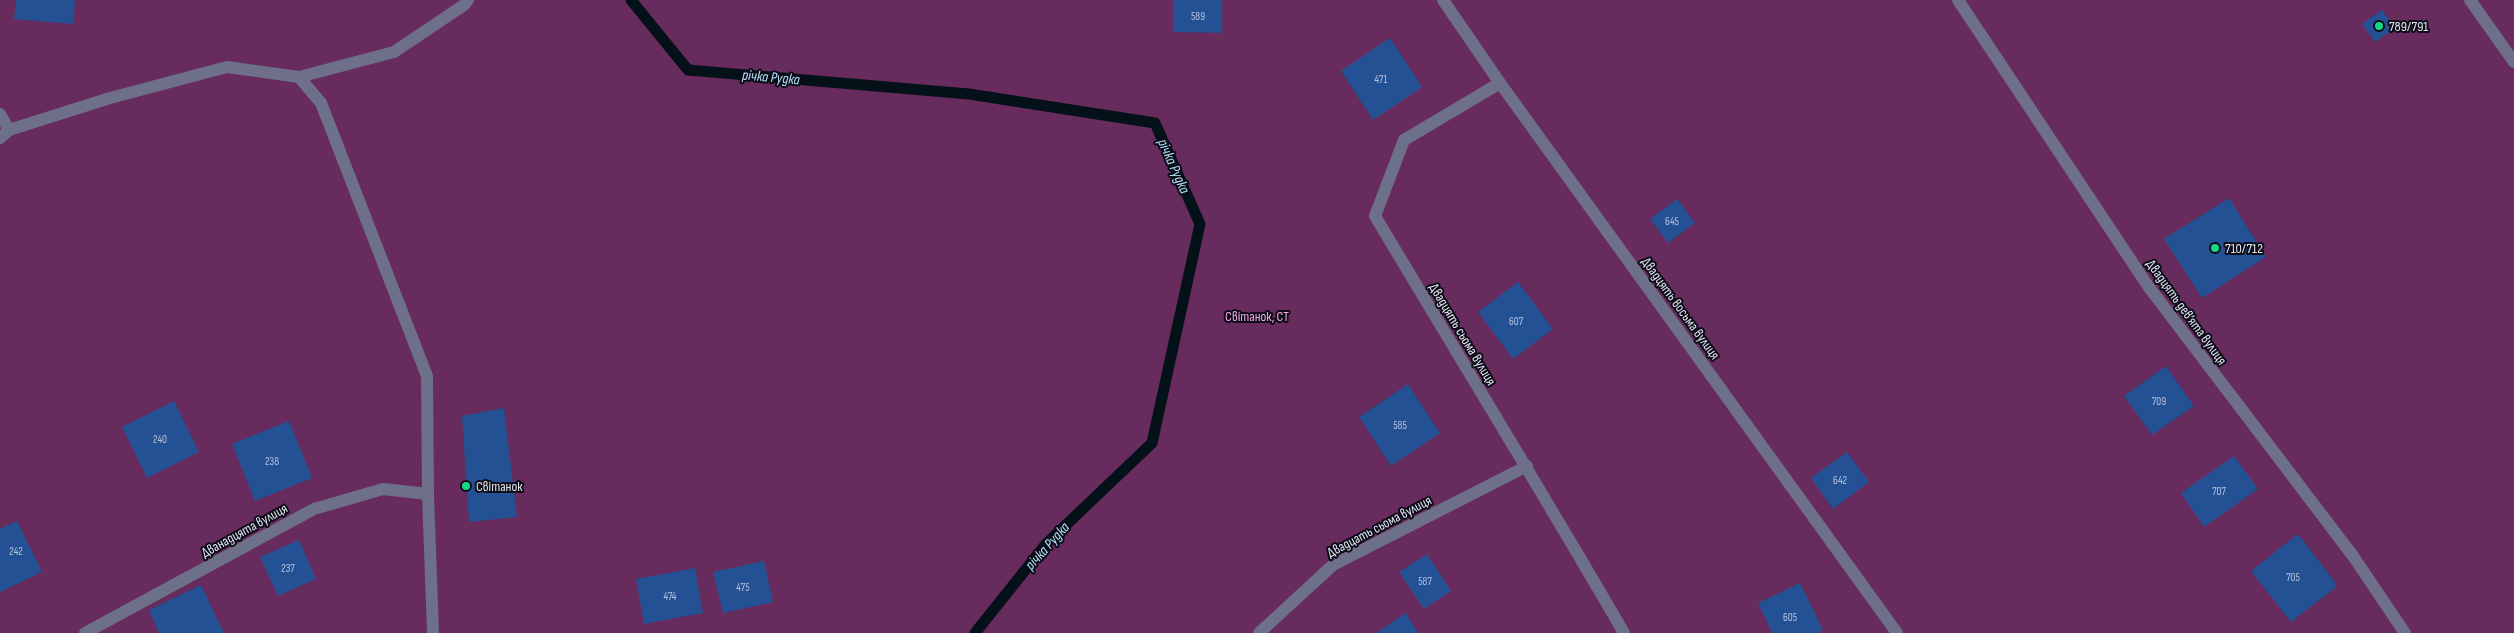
<svg xmlns="http://www.w3.org/2000/svg" width="2514" height="633" font-family="'Sofia Sans Condensed',sans-serif">
  <rect width="100%" height="100%" fill="#212036"/>
  <rect fill="#672c5d" x="0" y="0" width="2514" height="633"/>
  <g fill="none" stroke-linecap="round" stroke-linejoin="round">
    <polyline stroke="#051118" stroke-width="11" points="631,0 688,70 969,94 1155,123 1200,224 1152,443 1046,544 975,633"/>
  </g>
  <g fill="#245094">
    <polygon points="16,0 75,0 73,24 14,19"/>
    <polygon points="1173,0 1222,0 1222,33 1173,32"/>
    <polygon points="2382,10 2395,28 2375,42 2362,24"/>
    <polygon points="1390,38 1422,87 1373,120 1341,71"/>
    <polygon points="2229,198 2266,257 2202,298 2164,239"/>
    <polygon points="1677,199 1695,223 1668,243 1650,219"/>
    <polygon points="1518,282 1553,329 1513,359 1478,312"/>
    <polygon points="2166,366 2194,406 2152,435 2124,396"/>
    <polygon points="1408,384 1440,433 1391,466 1359,417"/>
    <polygon points="174,401 199,452 147,478 122,427"/>
    <polygon points="504,408 517,517 469,522 462,416"/>
    <polygon points="289,421 312,478 255,501 232,444"/>
    <polygon points="1847,452 1869,482 1833,509 1811,478"/>
    <polygon points="2234,456 2258,489 2204,527 2181,493"/>
    <polygon points="17,521 42,572 0,592 0,529"/>
    <polygon points="2298,534 2335,582 2335,588 2291,622 2251,571"/>
    <polygon points="299,540 316,579 278,596 260,557"/>
    <polygon points="1427,554 1451,591 1424,609 1399,572"/>
    <polygon points="764,561 773,602 723,613 713,572"/>
    <polygon points="695,568 703,613 644,624 636,579"/>
    <polygon points="1800,583 1823,630 1818,633 1772,633 1758,603"/>
    <polygon points="201,585 224,633 159,633 149,610"/>
    <polygon points="1406,613 1418,633 1376,633"/>
  </g>
  <g fill="none" stroke-linecap="round" stroke-linejoin="round">
    <g stroke="#6e6f89" stroke-width="12">
      <polyline points="1443,0 1500,83 1897,633"/>
      <polyline points="1958,0 2148,286 2353,556 2405,633"/>
      <polyline points="2470,0 2514,62"/>
      <polyline points="299,77 394,52 464,5 468,0"/>
      <path d="M1500 83 1404 140 1375 216C1458 355 1543 493 1624 633"/>
      <polyline points="0,114 9,130"/>
      <polyline points="0,138 9,130 110,98 227,67 299,77 321,103 427,376 428,494 433,633"/>
      <polyline points="85,633 314,509 383,489 428,494"/>
      <polyline points="1259,633 1333,565 1527,466"/>
    </g>
  </g>
  <g fill="#11d98a" stroke="#0b0b15" stroke-width="2">
    <circle cx="2379" cy="26" r="5"/>
    <circle cx="2215" cy="248" r="5"/>
    <circle cx="466" cy="486" r="5"/>
  </g>
  <g text-anchor="middle" stroke-width="4" stroke-linejoin="round" paint-order="stroke">
    <g font-size="11" fill="#b4c0dc">
      <text x="1198" y="20">589</text>
      <text x="1381" y="83">471</text>
      <text x="1672" y="225">645</text>
      <text x="1516" y="325">607</text>
      <text x="2159" y="405">709</text>
      <text x="1400" y="429">585</text>
      <text x="160" y="443">240</text>
      <text x="272" y="465">238</text>
      <text x="1840" y="484">642</text>
      <text x="2219" y="495">707</text>
      <text x="16" y="555">242</text>
      <text x="288" y="572">237</text>
      <text x="2293" y="581">705</text>
      <text x="1425" y="585">587</text>
      <text x="743" y="591">475</text>
      <text x="670" y="600">474</text>
      <text x="1790" y="621">605</text>
    </g>
    <g font-size="14" fill="#e4e5f4" stroke="#0b0b15" text-anchor="start">
      <text x="2389" y="31">789/791</text>
      <text x="2225" y="253">710/712</text>
      <text x="476" y="491">Світанок</text>
    </g>
    <g font-size="14" fill="#e4e5f4" stroke="#0b0b15">
      <text transform="translate(1681 308) rotate(54)" y="5">Двадцять восьма вулиця</text>
      <text transform="translate(2187 312) rotate(54)" y="5">Двадцять дев’ята вулиця</text>
      <text transform="translate(1463 334) rotate(59)" y="5">Двадцять сьома вулиця</text>
      <text transform="translate(1379 526) rotate(-28)" y="5">Двадцать сьома вулиця</text>
      <text transform="translate(244 530) rotate(-29)" y="5">Дванадцята вулиця</text>
    </g>
    <g font-size="14" fill="#f7a8e6" stroke="#0b0b15">
      <text x="1257" y="321">Світанок, СТ</text>
    </g>
    <g font-size="15" font-style="italic" fill="#b2e0fb" stroke="#0b0b15">
      <text transform="translate(771 77) rotate(5)" y="5">річка Рудка</text>
      <text transform="translate(1174 166) rotate(66)" y="5">річка Рудка</text>
      <text transform="translate(1047 546) rotate(-48)" y="5">річка Рудка</text>
    </g>
  </g>
</svg>
